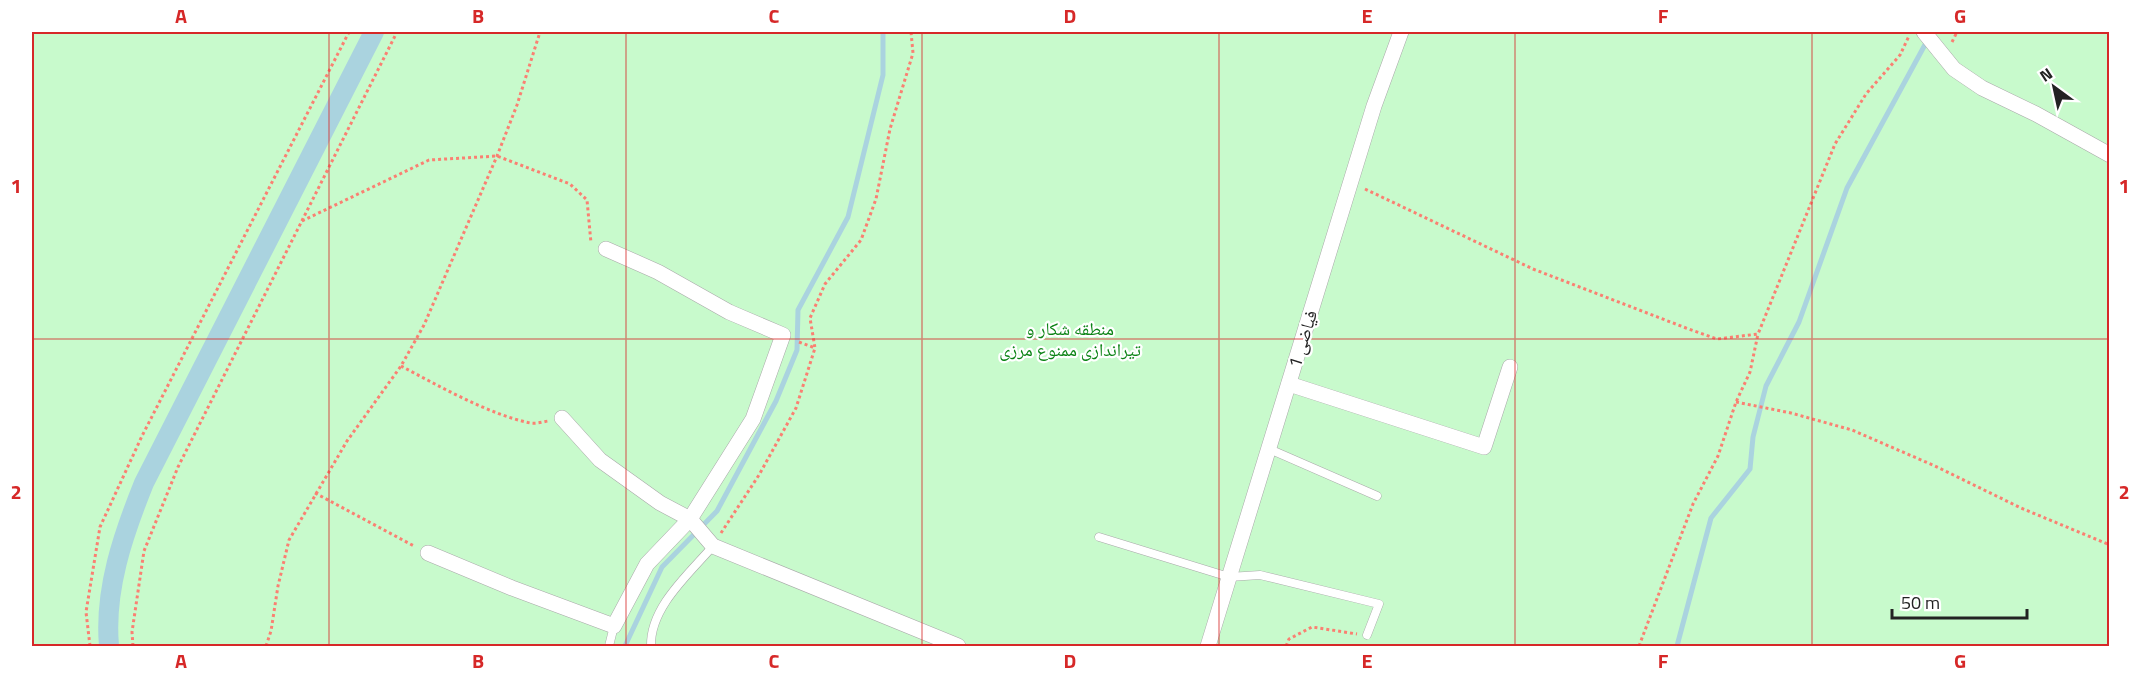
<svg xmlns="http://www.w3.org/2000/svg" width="2141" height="678" font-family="'Titillium Web','Noto Naskh Arabic',sans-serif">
  <rect width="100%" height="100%" fill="#f2efe9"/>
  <rect fill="#c8facc" x="32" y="32" width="2077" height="614"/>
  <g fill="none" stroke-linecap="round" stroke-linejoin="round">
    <g stroke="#aad3df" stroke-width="5">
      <polyline points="625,646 662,567 717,511 776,401 797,350 798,310 848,217 883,75 883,32"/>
      <polyline points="1677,646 1711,518 1750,469 1753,437 1766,386 1799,322 1847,188 1927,41"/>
    </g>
    <path stroke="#aad3df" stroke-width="20" d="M109 646C104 590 123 535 144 483L374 32"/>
    <defs>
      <g id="lane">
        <polyline points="1269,449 1377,496"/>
        <polyline points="1099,537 1229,577 1260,575 1379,604 1367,635"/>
        <polyline points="609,646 614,626"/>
        <path d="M651 646C650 607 689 574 713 546"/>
      </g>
      <g id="street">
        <polyline points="1924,32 1954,69 1982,88 2036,114 2110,155"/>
        <polyline points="1289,384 1484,447 1510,367"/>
        <polyline points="562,418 600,460 660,503 690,519 713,546 958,646"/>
        <polyline points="428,553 512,588 614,626 647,564 690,519 753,419 783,335 729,312 658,272 606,249"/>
        <polyline points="1208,646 1374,106 1401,32"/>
      </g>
    </defs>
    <use href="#lane" stroke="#a9a9a9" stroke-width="9"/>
    <use href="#street" stroke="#a9a9a9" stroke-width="16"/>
    <g stroke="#fa8072" stroke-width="3" stroke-dasharray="3 3" stroke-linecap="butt">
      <polyline points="1952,42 1957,32"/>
      <polyline points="1365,189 1533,269 1686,328 1717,339 1758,334 1835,144 1866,94 1900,55 1909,36"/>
      <polyline points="302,221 429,160 497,156 570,184 587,200 591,243"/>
      <polyline points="799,342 815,348 810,318 825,284 861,240 876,199 890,129 913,53 911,32"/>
      <path d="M401 366C439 386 488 414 530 423 536 424 542 422 548 421"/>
      <polyline points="1736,402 1791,413 1852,430 1935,466 2021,508 2110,545"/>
      <polyline points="315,493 414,546"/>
      <polyline points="721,533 759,475 796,408 815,348"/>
      <polyline points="90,646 86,612 100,527 142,436 349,32"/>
      <polyline points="133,646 132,632 144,551 178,467 397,32"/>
      <polyline points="266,646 271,631 278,586 289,540 347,441 401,366 424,325 497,156 517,105 540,32"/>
      <polyline points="1286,646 1289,639 1312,627 1357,634"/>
      <polyline points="1639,646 1693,504 1718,456 1736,402 1750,372 1758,334"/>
    </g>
    <use href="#lane" stroke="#fff" stroke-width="8"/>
    <use href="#street" stroke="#fff" stroke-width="15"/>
  </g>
  <path fill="none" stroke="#d62828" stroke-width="1.5" stroke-opacity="0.55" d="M329 32V646M626 32V646M922 32V646M1219 32V646M1515 32V646M1812 32V646M32 339H2110"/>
  <g text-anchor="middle" stroke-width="4.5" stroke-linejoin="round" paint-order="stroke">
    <g font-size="18" fill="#0c8416" stroke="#fff">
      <text x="1070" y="335">منطقه شکار و<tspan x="1070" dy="21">تیراندازی ممنوع مرزی</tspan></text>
    </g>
    <g font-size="18" fill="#222" stroke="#fff">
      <text transform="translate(1303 339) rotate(-73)" y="6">فیاضی 1</text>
    </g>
  </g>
  <rect width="2141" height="678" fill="none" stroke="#ffffff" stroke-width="66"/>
  <g transform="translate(2054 87) rotate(327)" stroke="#ffffff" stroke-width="4.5" paint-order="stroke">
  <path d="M0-4.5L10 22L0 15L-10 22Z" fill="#222222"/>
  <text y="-9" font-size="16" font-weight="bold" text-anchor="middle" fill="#222222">N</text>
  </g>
  <path d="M1892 609v9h135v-9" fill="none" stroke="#222222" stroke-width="3"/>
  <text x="1901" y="609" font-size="18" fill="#222222" stroke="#ffffff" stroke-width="4.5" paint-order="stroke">50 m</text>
  <rect x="33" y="33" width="2075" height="612" fill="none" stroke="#d62828" stroke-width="2"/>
  <g font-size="20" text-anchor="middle" font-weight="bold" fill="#d62828">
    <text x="181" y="23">A</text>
    <text x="478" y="23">B</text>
    <text x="774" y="23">C</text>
    <text x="1070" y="23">D</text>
    <text x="1367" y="23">E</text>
    <text x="1663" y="23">F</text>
    <text x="1960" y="23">G</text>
    <text x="16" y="193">1</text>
    <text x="2124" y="193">1</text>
    <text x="16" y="499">2</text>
    <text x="2124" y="499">2</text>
    <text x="181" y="668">A</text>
    <text x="478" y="668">B</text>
    <text x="774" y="668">C</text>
    <text x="1070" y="668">D</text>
    <text x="1367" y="668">E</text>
    <text x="1663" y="668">F</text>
    <text x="1960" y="668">G</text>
  </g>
</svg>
